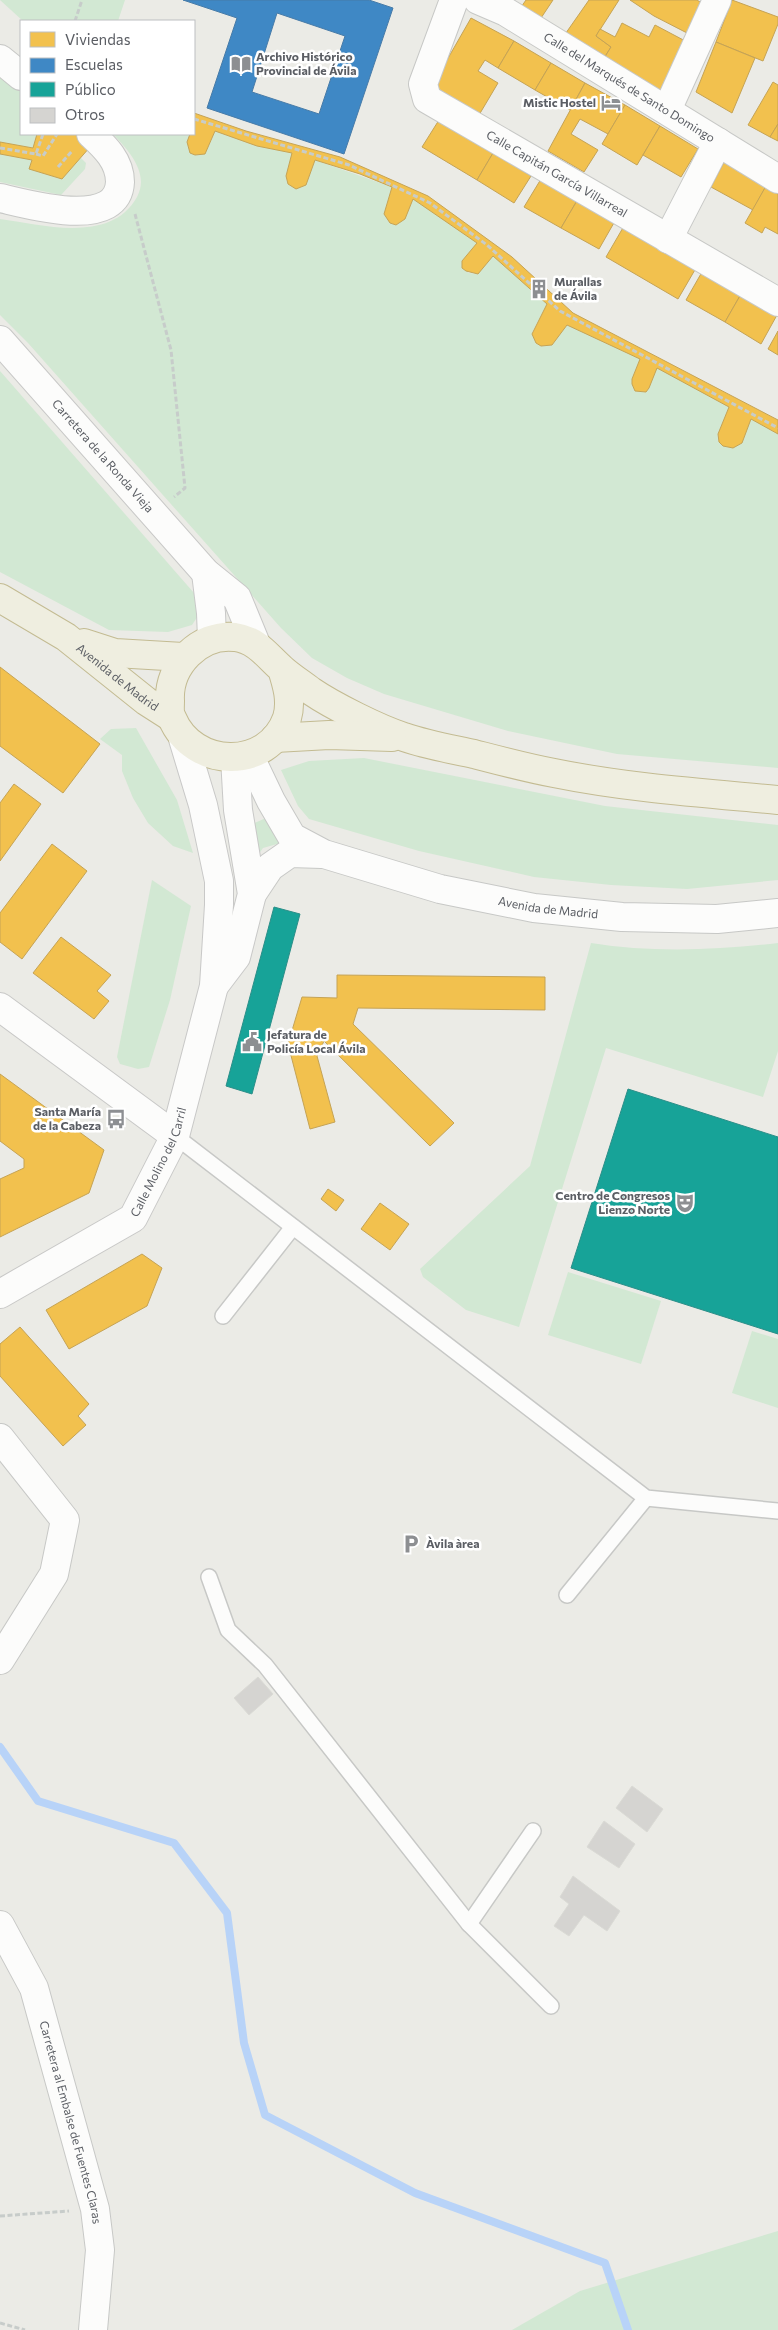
<svg xmlns="http://www.w3.org/2000/svg" width="778" height="2330" font-family="Commissioner,sans-serif">
  <rect width="100%" height="100%" fill="#ebebe6"/>
  <g fill="#d2e8d3">
    <polygon points="0,0 125,0 118,21 23,21"/>
    <polygon points="0,77 21,92 21,134 37,134 33,148 0,142"/>
    <path d="M215 131 257 146 292 153 286 177 288 184 296 189 306 185 315 160 392 187 384 214 390 223 396 225 405 219 413 199 477 243 462 261V268L469 273 478 274 493 256 547 304 532 333 536 343 541 346 552 345 567 325 640 359C636 370 629 380 635 391L646 392 649 388 657 368 729 407 718 434 719 442 733 448 742 443 751 419 778 434V768L617 754 508 731 384 694 347 678 312 658 281 628 28 343 0 315V219C43 225 111 244 137 197 150 173 128 150 113 134H190L187 142 190 153C206 161 210 143 215 131Z"/>
    <polygon points="0,154 32,160 29,169 62,179 81,158 86,163 85,169 61,195 0,182"/>
    <polygon points="0,371 194,593 200,613 192,625 168,632 109,630 0,572"/>
    <polygon points="136,728 177,800 193,853 173,846 148,823 133,798 122,771 122,755 100,739 111,729"/>
    <polygon points="364,758 605,806 778,825 778,880 687,889 611,885 534,877 419,851 309,819 298,806 281,770 309,761"/>
    <polygon points="266,818 284,842 263,848 258,855 250,825"/>
    <polygon points="152,880 191,906 170,1000 149,1067 138,1069 120,1064 117,1057"/>
    <path d="M591 943C653 953 716 950 778 943V1051L763 1097 606 1048 519 1327 466 1310 423 1277 420 1269 530 1166Z"/>
    <polygon points="568,1272 661,1301 641,1364 548,1335"/>
    <polygon points="752,1331 778,1339 778,1408 732,1393"/>
    <polygon points="778,2231 778,2330 512,2330 580,2291"/>
  </g>
  <g fill="#f2c14e" stroke="#c5a355">
    <polygon points="526,0 553,0 537,24 517,13"/>
    <polygon points="589,0 619,0 596,36 611,47 601,63 561,40"/>
    <polygon points="630,0 697,0 703,4 689,34 654,16"/>
    <polygon points="732,0 778,17 778,24 763,61 716,42"/>
    <polygon points="471,18 514,41 498,68 485,60 478,71 498,83 479,115 431,88"/>
    <polygon points="622,23 649,37 655,25 689,43 659,98 601,63 611,47 596,36 600,29 615,37"/>
    <polygon points="514,41 551,63 535,90 498,68"/>
    <polygon points="716,42 755,58 732,113 696,92"/>
    <polygon points="551,63 585,83 570,110 535,90"/>
    <polygon points="773,82 778,85 778,124 770,137 748,125"/>
    <polygon points="585,83 625,105 608,134 580,119 571,134 598,150 584,172 548,151"/>
    <polygon points="625,105 660,126 637,165 602,144"/>
    <polygon points="194,113 246,131 340,157 428,196 512,257 573,313 778,420 778,434 751,419 742,443 733,448 723,446 719,442 718,434 729,407 657,368 649,388 646,392 635,391 632,384 632,379 640,359 567,325 552,345 541,346 536,343 532,334 547,304 493,256 478,274 466,271 462,268 462,261 477,243 413,199 405,219 396,225 390,223 384,214 392,187 360,174 315,160 306,185 296,189 288,184 286,176 292,153 257,146 215,131 205,154 195,155 190,153 187,142 190,134 194,134"/>
    <polygon points="439,120 493,153 477,180 422,147"/>
    <polygon points="778,124 778,141 770,137"/>
    <polygon points="660,126 698,149 681,177 643,155"/>
    <polygon points="37,134 76,134 90,147 62,179 29,169 32,160 0,154 0,142 33,148"/>
    <polygon points="493,153 531,176 514,203 477,180"/>
    <polygon points="724,162 766,186 753,210 711,187"/>
    <polygon points="541,179 578,199 561,228 524,207"/>
    <polygon points="766,186 778,192 778,234 765,227 762,233 745,223"/>
    <polygon points="578,199 615,221 599,249 561,228"/>
    <polygon points="624,226 696,268 678,299 606,257"/>
    <polygon points="702,272 741,294 725,322 686,300"/>
    <polygon points="741,294 777,315 761,344 725,322"/>
    <polygon points="778,331 778,355 768,349"/>
    <polygon points="0,667 100,744 63,793 0,746"/>
    <polygon points="14,784 41,804 0,861 0,803"/>
    <polygon points="52,844 87,871 22,959 0,942 0,913"/>
    <polygon points="61,937 111,975 97,991 109,1001 94,1019 33,973"/>
    <polygon points="337,975 545,977 545,1010 358,1008 353,1024 454,1123 430,1146 324,1041 317,1056 335,1122 310,1129 288,1044 302,997 337,998"/>
    <polygon points="0,1074 104,1150 89,1193 0,1237 0,1179 24,1168 24,1159 0,1141"/>
    <polygon points="328,1189 344,1200 336,1211 321,1199"/>
    <polygon points="380,1203 409,1224 390,1250 361,1229"/>
    <polygon points="142,1254 162,1268 147,1306 69,1349 46,1310"/>
    <polygon points="20,1327 89,1404 78,1416 86,1425 63,1446 0,1376 0,1344"/>
  </g>
  <path fill="#3f88c5" stroke="#477ba8" fill-rule="evenodd" d="M183 0H369L393 8 344 154 207 108 237 18ZM277 13 345 36 319 114 252 92Z"/>
  <g fill="#17a398" stroke="#2b8e88">
    <polygon points="274,907 300,914 252,1094 226,1086"/>
    <polygon points="628,1089 778,1137 778,1334 571,1268"/>
  </g>
  <g fill="none" stroke-linecap="round" stroke-linejoin="round">
    <polyline stroke="#b8d3f8" stroke-width="8" points="0,1747 38,1801 174,1843 227,1913 244,2043 265,2115 415,2193 605,2263 628,2330"/>
  </g>
  <g fill="#d5d4d1" stroke="#dadad5">
    <polygon points="258,1677 273,1694 249,1715 234,1698"/>
    <polygon points="632,1786 663,1809 647,1832 616,1808"/>
    <polygon points="604,1821 635,1844 619,1868 587,1847"/>
    <polygon points="573,1876 620,1911 607,1931 584,1915 569,1936 554,1926 569,1904 560,1897"/>
  </g>
  <g fill="none" stroke-linecap="round" stroke-linejoin="round">
    <defs>
      <g id="lane">
        <polyline points="175,1136 646,1498 778,1511"/>
        <polyline points="223,1316 293,1227"/>
        <polyline points="209,1577 228,1630 265,1665 469,1924 551,2006"/>
        <polyline points="567,1595 646,1498"/>
        <polyline points="469,1924 533,1831"/>
      </g>
      <g id="street">
        <path id="s1" d="M454 0 423 84 427 99 778 302"/>
        <path id="s2" d="M478 0 506 12 778 179"/>
        <polyline points="0,59 21,76"/>
        <polyline points="667,110 717,0"/>
        <path d="M0 198C27 204 118 231 120 182 120 161 105 147 91 134"/>
        <polyline points="668,239 718,142"/>
        <path id="s3" d="M249 755 271 801 292 837 324 854 440 889 534 908 622 917 717 919 778 913"/>
        <polyline points="252,894 270,867 290,853 322,854"/>
        <polyline points="0,1438 65,1520 54,1574 0,1660"/>
        <path id="s4" d="M0 1925 34 1988 95 2209 100 2250 93 2330"/>
      </g>
      <g id="secondary">
        <path id="s5" d="M0 340 206 573 237 598 256 644"/>
        <polyline points="206,573 211,613 212,639"/>
        <polyline points="214,986 236,957 252,894 238,810 235,758"/>
        <polyline points="0,1007 175,1136"/>
        <path id="s6" d="M0 1294 133 1218 175 1136 214 986 219 905V881L203 805 183 739"/>
      </g>
      <g id="highway">
        <path id="s7" d="M0 598 66 637 146 701 171 717"/>
        <polyline points="84,643 115,653 183,657"/>
        <path d="M282 669C287 685 292 701 287 718 268 771 193 769 172 718 169 713 170 706 170 701 168 666 199 633 235 637 257 640 267 656 282 669 291 677 302 684 311 691 333 706 379 729 404 737 427 745 451 749 474 754 501 761 527 768 554 773 628 788 703 793 778 800"/>
        <polyline points="275,738 329,735 392,737"/>
      </g>
    </defs>
    <use href="#lane" stroke="#c7c8c6" stroke-width="18"/>
    <use href="#street" stroke="#c7c8c6" stroke-width="30"/>
    <use href="#secondary" stroke="#c8c8c7" stroke-width="30"/>
    <use href="#highway" stroke="#c3bb92" stroke-width="30"/>
    <g stroke="#c7ccca" stroke-width="3" stroke-dasharray="5 2.5" stroke-linecap="butt">
      <polyline points="75,21 82,0"/>
      <polyline points="194,119 349,165 430,203 487,245 560,311 778,428"/>
      <polyline points="0,148 36,154 43,134"/>
      <polyline points="36,154 43,156 57,134"/>
      <polyline points="58,167 72,151"/>
      <polyline points="135,214 171,350 185,488 174,497"/>
      <polyline points="0,2216 69,2211"/>
      <polyline points="0,2323 25,2330"/>
    </g>
    <use href="#lane" stroke="#fcfcfb" stroke-width="15"/>
    <use href="#street" stroke="#fcfcfb" stroke-width="28"/>
    <use href="#secondary" stroke="#fcfcfb" stroke-width="28"/>
    <use href="#highway" stroke="#efeee0" stroke-width="28"/>
  </g>
  <defs>
    <symbol id="library-bare" viewBox="-9 -9 18 18"><path d="M-6-4Q-3-5.5-.7-3.5V5Q-3 3-6 4ZM6-4Q3-5.5 .7-3.5V5Q3 3 6 4Z" fill="#8d8f92" stroke="#fff" stroke-width="2.5" paint-order="stroke"/></symbol>
    <symbol id="hotel-bare" viewBox="-9 -9 18 18"><path d="M-6-4.5h1.5V1H6V5H4.5V3h-9V5H-6ZM-4 0a1.8 1.8 0 1 1 3.6 0ZM.5 0V-2.5h3Q6-2.5 6 0Z" fill="#8d8f92" stroke="#fff" stroke-width="2.5" paint-order="stroke"/></symbol>
    <symbol id="building-bare" viewBox="-9 -9 18 18"><path d="M-4-6H4V6H1V3H-1V6H-4ZM-2.5-4.3h1.7v1.8h-1.7ZM.8-4.3h1.7v1.8H.8ZM-2.5-1h1.7V.8h-1.7ZM.8-1h1.7V.8H.8Z" fill="#8d8f92" stroke="#fff" stroke-width="2.5" paint-order="stroke"/></symbol>
    <symbol id="civic-bare" viewBox="-9 -9 18 18"><path d="M-.6-6.5H3V-4.5H.6V-3L4-1V1h2V6H-6V1h2V-1L-.6-3ZM-1.2 2.5V6h2.4V2.5Z" fill="#8d8f92" stroke="#fff" stroke-width="2.5" paint-order="stroke"/></symbol>
    <symbol id="bus-bare" viewBox="-9 -9 18 18"><path d="M-5-6H5V4H4V6H2V4H-2V6H-4V4H-5ZM-3.5-4V0h7V-4ZM-3.5 1.2v1.5H-2V1.2ZM2 1.2v1.5H3.5V1.2Z" fill="#8d8f92" stroke="#fff" stroke-width="2.5" paint-order="stroke"/></symbol>
    <symbol id="theatre-bare" viewBox="-9 -9 18 18"><path d="M-5-5.5Q0-4 5-5.5V0Q5 5 0 6Q-5 5-5 0ZM-3.3-2.5H-1v1.5H-3.3ZM1-2.5H3.3v1.5H1ZM-2.8 1Q0 5.5 2.8 1Z" fill="#8d8f92" stroke="#fff" stroke-width="2.5" paint-order="stroke"/></symbol>
    <symbol id="parking-bare" viewBox="-9 -9 18 18"><path d="M-3.5-5.5H1a3.5 3.5 0 0 1 0 7H-1V5.5H-3.5ZM-1-3.4V-.6H.8a1.4 1.4 0 0 0 0-2.8Z" fill="#8d8f92" stroke="#fff" stroke-width="2.5" paint-order="stroke"/></symbol>
  </defs>
  <g fill-rule="evenodd">
    <use href="#library-bare" x="227" y="50" width="28" height="28"/>
    <use href="#hotel-bare" x="597" y="89" width="28" height="28"/>
    <use href="#building-bare" x="525" y="275" width="28" height="28"/>
    <use href="#civic-bare" x="238" y="1028" width="28" height="28"/>
    <use href="#bus-bare" x="102" y="1105" width="28" height="28"/>
    <use href="#theatre-bare" x="671" y="1189" width="28" height="28"/>
    <use href="#parking-bare" x="397" y="1530" width="28" height="28"/>
  </g>
  <g text-anchor="middle" stroke-width="5" stroke-linejoin="round" paint-order="stroke">
    <g font-size="12" font-weight="bold" fill="#5b5e64" stroke="#fff" text-anchor="start">
      <text x="256" y="61">Archivo Histórico<tspan x="256" dy="14">Provincial de Ávila</tspan></text>
      <text x="596" y="107" text-anchor="end">Mistic Hostel</text>
      <text x="554" y="286">Murallas<tspan x="554" dy="14">de Ávila</tspan></text>
      <text x="267" y="1039">Jefatura de<tspan x="267" dy="14">Policía Local Ávila</tspan></text>
      <text x="101" y="1116" text-anchor="end">Santa María<tspan x="101" dy="14">de la Cabeza</tspan></text>
      <text x="670" y="1200" text-anchor="end">Centro de Congresos<tspan x="670" dy="14">Lienzo Norte</tspan></text>
      <text x="426" y="1548">Àvila àrea</text>
    </g>
    <g font-size="12" fill="#5b5e64" stroke="#fff">
      <text dy="4" stroke="none"><textPath href="#s2" startOffset="175">Calle del Marqués de Santo Domingo</textPath></text>
      <text dy="4" stroke="none"><textPath href="#s1" startOffset="255">Calle Capitán García Villarreal</textPath></text>
      <text dy="4" stroke="none"><textPath href="#s5" startOffset="155">Carretera de la Ronda Vieja</textPath></text>
      <text dy="4" stroke="none"><textPath href="#s7" startOffset="142">Avenida de Madrid</textPath></text>
      <text dy="4" stroke="none"><textPath href="#s3" startOffset="360">Avenida de Madrid</textPath></text>
      <text dy="4" stroke="none"><textPath href="#s6" startOffset="215">Calle Molino del Carril</textPath></text>
      <text dy="4" stroke="none"><textPath href="#s4" startOffset="211">Carretera al Embalse de Fuentes Claras</textPath></text>
    </g>
  </g>
  <rect x="20" y="20" width="175" height="115" fill="#ffffff" stroke="#bdbfc1"/>
  <rect x="30" y="32" width="25" height="15" fill="#f2c14e" stroke="#bdbfc1"/>
  <text x="65" y="45" font-size="15" fill="#5b5e64">Viviendas</text>
  <rect x="30" y="58" width="25" height="15" fill="#3f88c5" stroke="#bdbfc1"/>
  <text x="65" y="70" font-size="15" fill="#5b5e64">Escuelas</text>
  <rect x="30" y="82" width="25" height="15" fill="#17a398" stroke="#bdbfc1"/>
  <text x="65" y="95" font-size="15" fill="#5b5e64">Público</text>
  <rect x="30" y="108" width="25" height="15" fill="#d5d4d1" stroke="#bdbfc1"/>
  <text x="65" y="120" font-size="15" fill="#5b5e64">Otros</text>
</svg>
